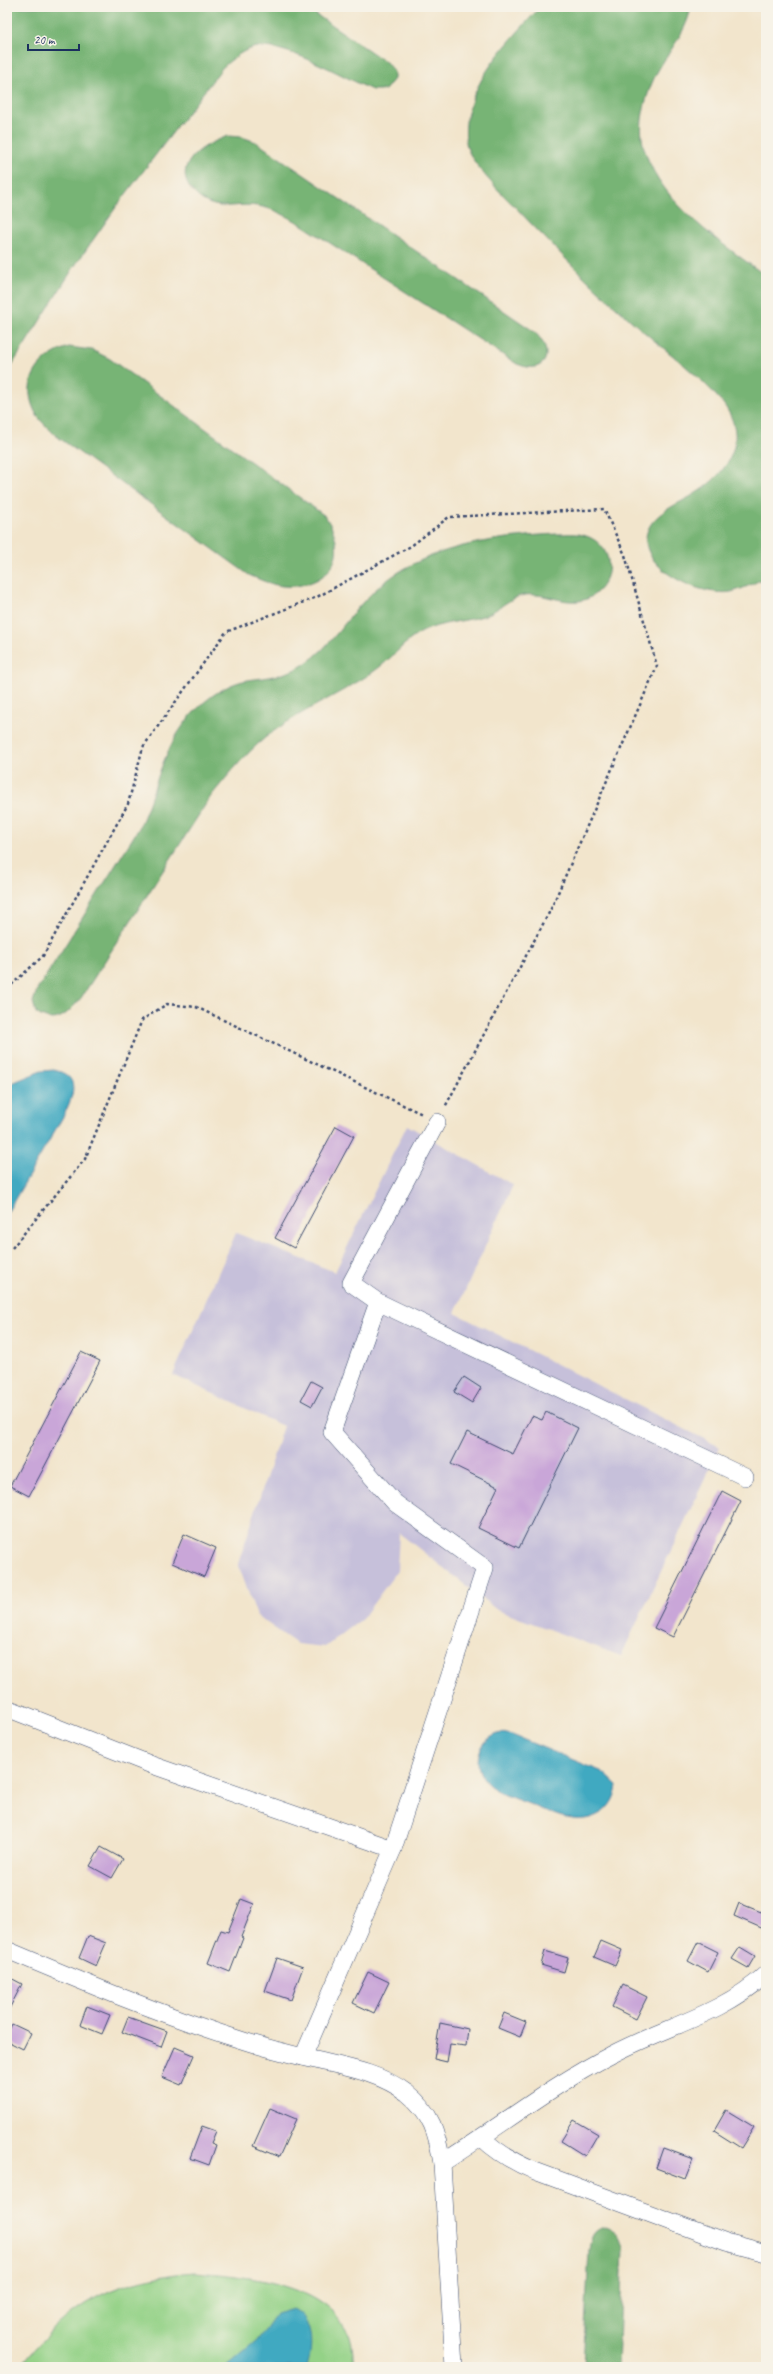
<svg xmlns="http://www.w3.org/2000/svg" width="773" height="2374" font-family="Caveat,sans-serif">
  <rect width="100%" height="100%" fill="#f7f3e8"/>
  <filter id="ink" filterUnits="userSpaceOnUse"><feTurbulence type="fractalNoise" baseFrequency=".025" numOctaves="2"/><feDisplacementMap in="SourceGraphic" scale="8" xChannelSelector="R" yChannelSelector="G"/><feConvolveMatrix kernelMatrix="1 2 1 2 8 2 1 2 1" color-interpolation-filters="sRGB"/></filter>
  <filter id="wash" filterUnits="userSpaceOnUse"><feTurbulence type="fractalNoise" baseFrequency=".012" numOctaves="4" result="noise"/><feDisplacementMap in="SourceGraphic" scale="16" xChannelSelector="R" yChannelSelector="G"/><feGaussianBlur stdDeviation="0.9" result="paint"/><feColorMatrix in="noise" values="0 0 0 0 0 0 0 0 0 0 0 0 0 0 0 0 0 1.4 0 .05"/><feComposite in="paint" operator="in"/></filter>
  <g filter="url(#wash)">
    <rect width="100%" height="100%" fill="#f2e5cc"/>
    <polygon fill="#c6c0da" points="407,1125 513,1185 455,1313 720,1447 621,1656 497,1610 399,1533 397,1571 362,1619 325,1647 297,1644 257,1616 238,1564 283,1426 173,1375 236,1233 335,1272"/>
    <path fill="#94d287" stroke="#588072" d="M194 2272C243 2276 328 2282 350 2337 353 2346 353 2358 354 2367H20C70 2302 112 2280 194 2272Z"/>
    <g fill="#77b474" stroke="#497269">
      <path d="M7 7H305L386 62 394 72V79L385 90H372C344 77 281 40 252 48 240 52 231 60 222 68L119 203 74 267 7 373Z"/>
      <path d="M540 7H691C686 36 663 56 652 83 644 103 637 128 645 151 662 205 723 244 766 276V577C755 583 743 589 731 592 703 597 643 571 646 537 649 513 680 504 696 493 731 471 750 436 721 401 699 375 670 354 644 332 600 294 558 252 518 210 503 195 473 166 467 147 465 140 465 124 467 117 476 73 512 39 540 7Z"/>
      <path d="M228 136 242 137 256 142 532 330C556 349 548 377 517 364L299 223C288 217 276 210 263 207 234 200 214 218 190 188 186 183 184 175 186 168 192 151 212 142 228 136Z"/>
      <path d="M69 347 92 350 110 359 325 516C348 549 336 582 294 586 278 588 263 581 249 575L55 435C50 429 42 423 38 417 18 385 37 357 69 347Z"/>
      <path d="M558 534C566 534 575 533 583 535 611 542 617 574 596 593 572 615 541 585 515 598 504 603 495 612 483 616 463 622 441 622 422 632 403 642 391 660 373 672 341 694 306 708 274 731 250 748 230 773 211 796L81 998C67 1014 57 1027 36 1013L33 1002 37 990 139 828C159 784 160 750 194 712 208 697 228 683 248 680 268 677 285 676 303 665 332 647 347 616 372 593 420 546 494 537 558 534Z"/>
      <path d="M605 2227C617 2231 620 2238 623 2249L618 2367H583L589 2250C591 2238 592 2230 605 2227Z"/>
    </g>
    <g fill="#41a9c1" stroke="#2e6c90">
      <path d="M54 1070C82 1076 73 1096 64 1115L7 1213V1085L41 1071Z"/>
      <path d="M502 1733 512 1735 603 1772 617 1785C616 1795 612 1804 604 1811 579 1829 554 1814 529 1804 516 1799 501 1795 490 1786 470 1770 476 1738 502 1733Z"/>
      <path d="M293 2309C314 2318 313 2348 307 2367H226L257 2341 276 2314Z"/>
    </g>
    <g id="blocks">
      <g fill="#c9a6d8">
        <polygon points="336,1126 354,1136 294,1248 275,1238"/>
        <polygon points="81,1352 100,1361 29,1496 10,1486"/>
        <polygon points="464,1377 481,1388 472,1403 454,1392"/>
        <polygon points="311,1381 322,1387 312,1406 301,1400"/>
        <polygon points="546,1412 578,1428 519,1548 478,1528 498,1487 451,1464 467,1432 513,1454 532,1416 542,1420"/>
        <polygon points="722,1491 741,1501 673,1637 654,1628"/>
        <polygon points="184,1534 216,1548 204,1577 172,1563"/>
        <polygon points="101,1847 123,1859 112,1878 90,1866"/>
        <polygon points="241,1899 254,1904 241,1937 243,1938 230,1972 208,1963 221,1930 228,1932"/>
        <polygon points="739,1903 766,1914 766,1930 734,1916"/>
        <polygon points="88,1936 106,1943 96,1966 79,1958"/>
        <polygon points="601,1941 622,1950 615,1966 594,1957"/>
        <polygon points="698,1942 718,1952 708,1972 688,1961"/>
        <polygon points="740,1947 755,1956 748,1968 732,1959"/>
        <polygon points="545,1951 568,1958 564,1972 541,1965"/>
        <polygon points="277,1958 303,1967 291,2000 265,1991"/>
        <polygon points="368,1972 389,1982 374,2013 353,2003"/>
        <polygon points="7,1976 22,1984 7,2013"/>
        <polygon points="623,1985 647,1997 636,2019 612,2007"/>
        <polygon points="87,2006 110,2015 102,2034 80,2025"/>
        <polygon points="504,2013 526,2022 520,2037 498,2028"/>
        <polygon points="128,2017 167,2031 161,2047 122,2032"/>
        <polygon points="440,2023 468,2029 466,2046 450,2044 447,2062 434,2059"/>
        <polygon points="12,2024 31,2033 23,2049 7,2041 7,2034"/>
        <polygon points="175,2047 194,2055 181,2085 162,2077"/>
        <polygon points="270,2108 296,2119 279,2157 253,2146"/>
        <polygon points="726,2110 754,2127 741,2148 714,2131"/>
        <polygon points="574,2120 598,2134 585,2156 561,2141"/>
        <polygon points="202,2126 216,2131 211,2143 216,2145 209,2165 190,2158"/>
        <polygon points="663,2148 693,2159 685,2179 656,2168"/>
      </g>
    </g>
  </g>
  <g filter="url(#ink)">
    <use href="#blocks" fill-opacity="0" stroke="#3b4a6e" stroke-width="1"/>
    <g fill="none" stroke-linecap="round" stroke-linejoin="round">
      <defs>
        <g id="minor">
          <polyline points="378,1302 745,1477"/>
          <polyline points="7,1708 152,1765 393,1849"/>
          <path d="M7 1950C83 1982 159 2014 238 2039 262 2047 286 2053 311 2059 344 2067 379 2072 407 2093 432 2113 437 2133 442 2163L454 2367"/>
          <polyline points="303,2057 393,1849 485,1568 395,1503 332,1432 378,1302 351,1283 437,1122"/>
          <path d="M482 2138C498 2153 515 2163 535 2171L726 2242 766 2253"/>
          <path d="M442 2163C498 2128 552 2085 611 2055 663 2027 722 2015 766 1974"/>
        </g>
      </defs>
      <use href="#minor" stroke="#3b4a6e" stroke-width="18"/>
      <g stroke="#3b4a6e" stroke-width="2.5" stroke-dasharray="3 3" stroke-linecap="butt">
        <polyline points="7,989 43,956 128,804 143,747 226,632 317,597 411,546 449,517 604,509 625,555 657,666 550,911 445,1107"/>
        <polyline points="12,1248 85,1159 142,1020 167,1004 196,1007 422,1114"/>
      </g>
      <use href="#minor" stroke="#fff" stroke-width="17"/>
    </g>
  </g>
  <rect width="773" height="2374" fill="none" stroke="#f7f3e8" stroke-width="24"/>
  <path d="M28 44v6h51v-6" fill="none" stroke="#1b2f5e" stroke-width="2"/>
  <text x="34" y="44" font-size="12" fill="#1b2f5e" stroke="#f7f3e8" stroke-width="3" paint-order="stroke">20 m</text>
</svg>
